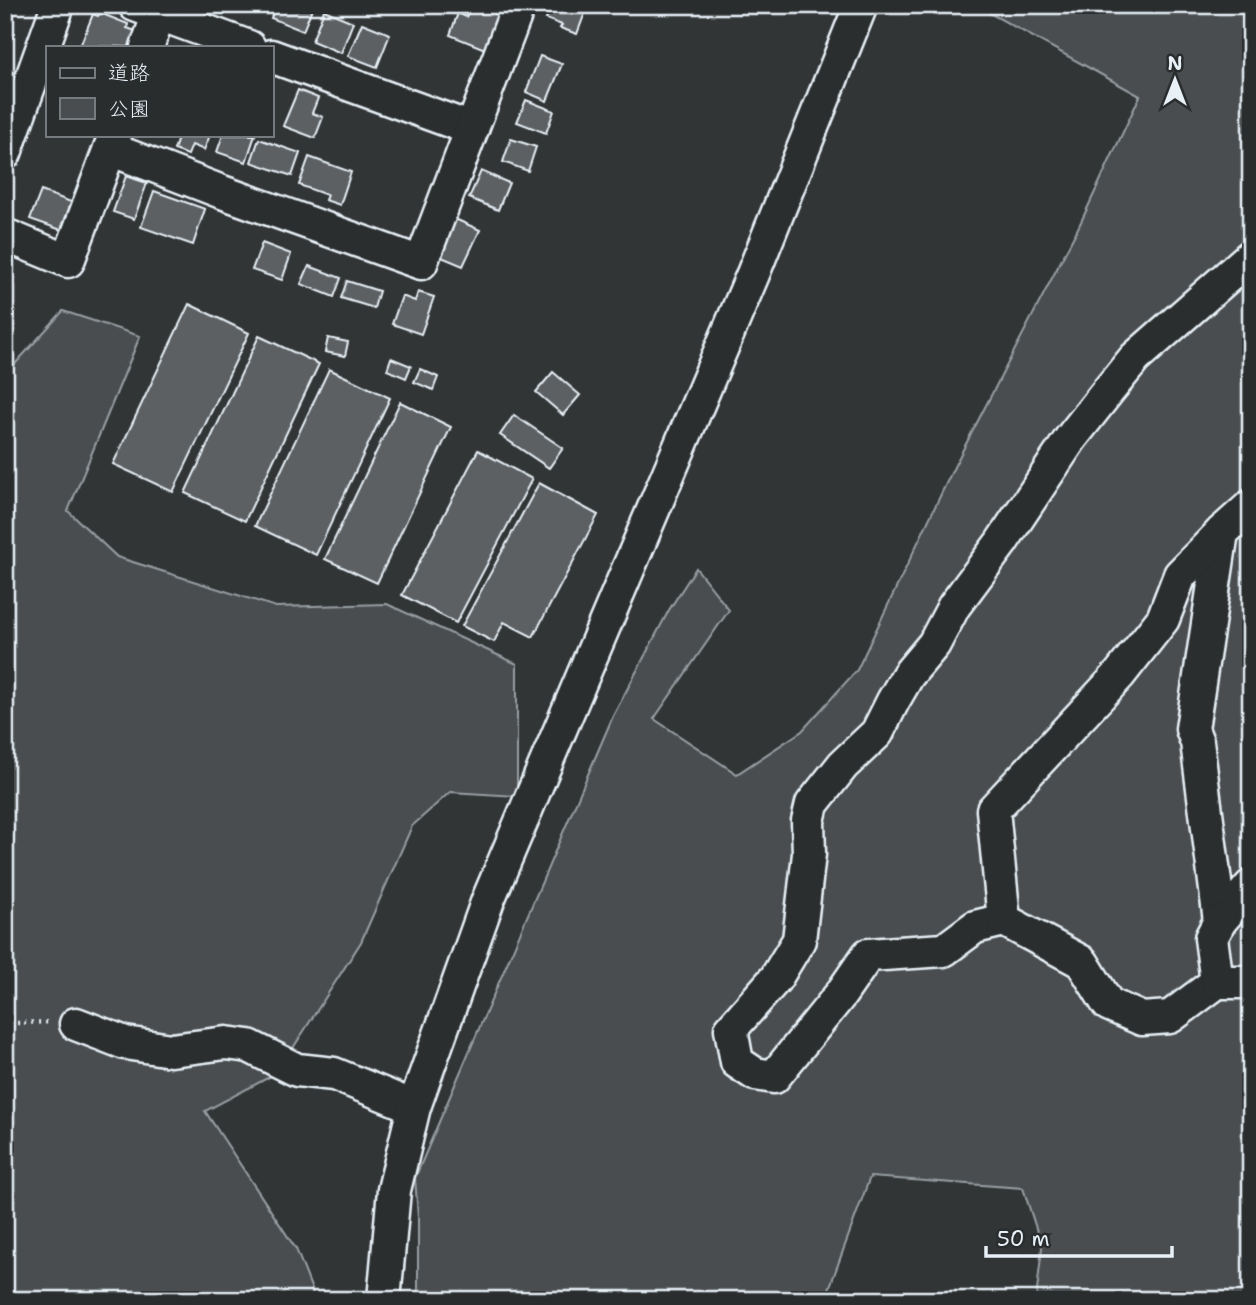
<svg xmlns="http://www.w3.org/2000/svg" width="1256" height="1305" font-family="'Shantell Sans','Klee One',sans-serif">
  <rect width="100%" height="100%" fill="#323536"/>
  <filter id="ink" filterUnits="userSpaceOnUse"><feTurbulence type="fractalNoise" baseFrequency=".0143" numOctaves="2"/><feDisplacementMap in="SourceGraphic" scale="14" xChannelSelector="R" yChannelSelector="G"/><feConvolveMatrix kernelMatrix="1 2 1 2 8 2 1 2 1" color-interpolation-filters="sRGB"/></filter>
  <g filter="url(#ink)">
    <g fill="#494d4f" stroke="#989fa4" stroke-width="2">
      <polygon points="975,5 1251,5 1251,1300 1036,1300 1042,1247 1023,1188 870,1177 825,1300 418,1300 418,1217 415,1178 613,716 669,610 696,568 729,610 654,719 737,774 802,731 857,670 954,467 1079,226 1140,96"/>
      <polygon points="63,311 140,336 68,511 117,557 276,607 387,604 517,664 517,796 450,792 412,826 361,942 277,1073 205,1111 296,1249 316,1300 5,1300 5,375"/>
    </g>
    <g fill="#5c6063" stroke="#e8f1f8" stroke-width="2">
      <polygon points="276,5 313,6 303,31 271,18"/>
      <polygon points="471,5 498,15 485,49 450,35 458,13 466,17"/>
      <polygon points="552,5 574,5 586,10 577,34 560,28 562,25 546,19"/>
      <polygon points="324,10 353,22 341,53 312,41"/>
      <polygon points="100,13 128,24 127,28 136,31 129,47 80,46 93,14 98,16"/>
      <polygon points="362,23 390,34 377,67 348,56"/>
      <polygon points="540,56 562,64 547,101 526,92"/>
      <polygon points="298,90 318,98 312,113 323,117 315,138 283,126"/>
      <polygon points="526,100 554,111 546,133 517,122"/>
      <polygon points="179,135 210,135 204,150 192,145 188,155 174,150"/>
      <polygon points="223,135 255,135 246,162 217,152"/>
      <polygon points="259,139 300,153 292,176 251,162"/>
      <polygon points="511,139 536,147 528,171 503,162"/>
      <polygon points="309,157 351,172 340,205 325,200 327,195 299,185"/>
      <polygon points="481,171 509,183 498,210 469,198"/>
      <polygon points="126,176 147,183 134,219 113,212"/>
      <polygon points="41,191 74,203 64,231 30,219"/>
      <polygon points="154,191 205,209 193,245 141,227"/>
      <polygon points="455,219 480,230 463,266 439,256"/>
      <polygon points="262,243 291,254 282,280 252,270"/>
      <polygon points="309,266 341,278 334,297 301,284"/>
      <polygon points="347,281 379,291 374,308 341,298"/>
      <polygon points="418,292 434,297 421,334 392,324 402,296 415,301"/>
      <polygon points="189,304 249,333 173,492 113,464"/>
      <polygon points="259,336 319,364 245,521 185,493"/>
      <polygon points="328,338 348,342 345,356 325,352"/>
      <polygon points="391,358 411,366 406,378 387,370"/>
      <polygon points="329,369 390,398 316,555 255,526"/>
      <polygon points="420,369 438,377 433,390 414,382"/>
      <polygon points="553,372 580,395 563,415 536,392"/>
      <polygon points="400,402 451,427 377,583 325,559"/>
      <polygon points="514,415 563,448 549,468 500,435"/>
      <polygon points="478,450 532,479 456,623 402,595"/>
      <polygon points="539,483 598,515 533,637 504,622 494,642 462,626"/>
    </g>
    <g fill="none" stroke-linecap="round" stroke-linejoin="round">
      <defs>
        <g id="minor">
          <polyline points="135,5 249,47"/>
          <polyline points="147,47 162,5"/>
          <polyline points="271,56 472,129"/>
          <polyline points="110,149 222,192 421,263 519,5"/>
          <polyline points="5,153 58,5"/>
          <polyline points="5,235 68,261 115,135"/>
          <polyline points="1222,532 1192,729 1197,742 1220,921 1251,886"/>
          <polyline points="1004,920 975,927 944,950 868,955 841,994 774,1077 755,1074 737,1062 731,1029 776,978 799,940 809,854 808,821 812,804 843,765 877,733 893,701 908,675 934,644 954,606 1001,543 1071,438 1108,391 1135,358 1251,256"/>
          <polyline points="1220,921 1211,938 1217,982 1170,1017 1142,1019 1108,1004 1082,962 1004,920 993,810 1119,675 1163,619 1180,575 1222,532 1251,506"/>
          <polyline points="1217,982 1251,982"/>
          <polyline points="76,1024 125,1043 171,1050 226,1043 249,1046 297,1070 334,1074 414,1107"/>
          <polyline points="384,1300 394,1190 414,1107 488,900 753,274 861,5"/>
        </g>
      </defs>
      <use href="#minor" stroke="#e8f1f8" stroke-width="37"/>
      <polyline stroke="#e8f1f8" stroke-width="4.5" stroke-dasharray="2 5" stroke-linecap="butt" points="5,1030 17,1023 52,1022"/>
      <use href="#minor" stroke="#2a2d2e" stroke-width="32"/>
    </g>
  </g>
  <rect width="1256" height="1305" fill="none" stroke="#2a2d2e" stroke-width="28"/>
  <rect x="14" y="14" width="1228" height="1277" fill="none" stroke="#e8f1f8" stroke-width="2.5" filter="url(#ink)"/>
  <rect x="46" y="46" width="228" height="91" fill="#2a2d2e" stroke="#767b7f" stroke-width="2"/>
  <rect x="60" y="68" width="35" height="10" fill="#2a2d2e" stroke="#767b7f" stroke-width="2"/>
  <text x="108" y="80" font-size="21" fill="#e8f1f8">道路</text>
  <rect x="60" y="98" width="35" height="21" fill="#494d4f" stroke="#767b7f" stroke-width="2"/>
  <text x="108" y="116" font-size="21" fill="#e8f1f8">公園</text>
  <g transform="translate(1175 80)" stroke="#2a2d2e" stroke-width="5" paint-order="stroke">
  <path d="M0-5L12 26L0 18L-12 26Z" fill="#e8f1f8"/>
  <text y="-10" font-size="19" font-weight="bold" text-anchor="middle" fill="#e8f1f8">N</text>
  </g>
  <path d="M986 1246v10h186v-10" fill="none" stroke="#e8f1f8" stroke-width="3.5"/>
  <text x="997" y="1246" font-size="21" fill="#e8f1f8" stroke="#2a2d2e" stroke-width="5" paint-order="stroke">50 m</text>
</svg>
